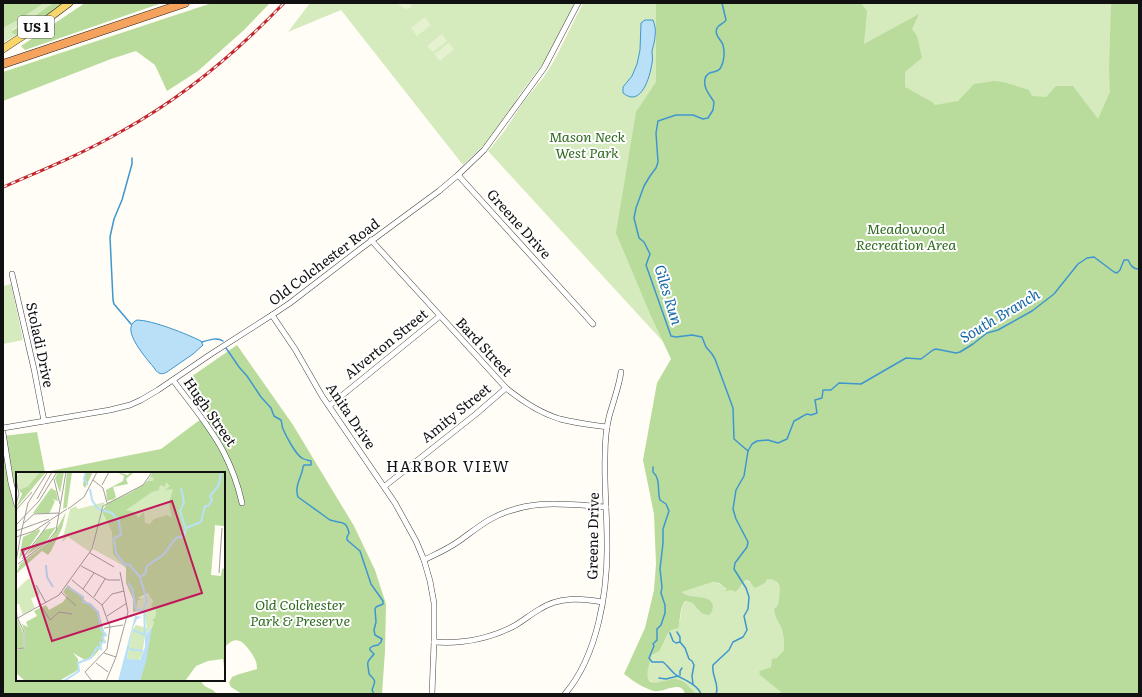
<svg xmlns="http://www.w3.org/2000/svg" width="1142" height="697" font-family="Literata,serif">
  <rect width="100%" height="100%" fill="#fffdf5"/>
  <g fill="#d5ebbd">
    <polygon points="44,3 53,3 12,30 12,33 16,35 3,43 3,28 22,18"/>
    <polygon points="310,3 575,3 545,61 520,94 493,135 484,145 463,165 341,10 288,32"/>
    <path d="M583 3H1139V611L776 618 782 629 784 641V650L771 667 759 671 781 692V694H696L690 687 669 680 658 683H653L649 680 646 675 647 669 652 655 663 644 667 635 671 630 680 621C681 614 681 607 685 601 693 602 696 606 699 612H711L713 608 712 603C702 594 690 600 682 592L713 582C719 583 722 585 727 589L726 592 731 590 735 592C741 589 741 583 746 580L752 584 689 370 488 151 503 133 524 101 543 78 554 61Z"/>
    <polygon points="11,284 23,340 3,344 3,286"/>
  </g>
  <g fill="#b9dc9c">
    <polygon points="3,3 44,3 22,18 3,28"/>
    <polygon points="53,3 63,3 47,15 16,35 12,33 12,31"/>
    <polygon points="85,3 162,3 25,50 21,46"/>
    <polygon points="212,3 270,3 244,30 198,71 167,91 155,65 136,51 111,59 3,101 3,72"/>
    <path d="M656 3H861L867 11 864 44 919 14 912 29 917 36 922 58 905 72V87L932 102 935 105 958 101 974 84 994 81 1003 82 1029 90 1032 96 1046 97 1056 86H1073L1098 119 1110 92 1109 71 1111 5 1112 3H1139V694H781V692L760 675 759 671 771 667 772 659 777 658 784 650V641L782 629 776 618 774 609C778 607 779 603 779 598 781 587 781 579 767 579L765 583 755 588 749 581 746 580C741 583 741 589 735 592L731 590 725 592 727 589 719 583 713 582 682 592C689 600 711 593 713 606 713 610 712 612 709 615 693 613 700 603 685 601 679 609 681 619 678 628L671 630 667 635 663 644 659 651 652 655C649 665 640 687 660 682 665 681 670 679 676 679 684 680 691 688 696 694H685C681 679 664 693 654 691 643 688 633 681 624 674L645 628 654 590 656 564 654 514 643 460 657 383 671 359 651 316 616 233 636 112 656 82Z"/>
    <path d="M237 345 293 425 354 526 375 570 386 604 385 651 382 694H242L231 687 229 683 232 677C240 673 249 672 257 669 257 661 254 657 250 651 241 639 235 636 224 648V473H17V680H201C204 690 211 686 217 694H3V436L37 432 45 472 161 449 197 422 209 415 185 381Z"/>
  </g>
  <g fill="#e6f2cf">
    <polygon points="396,3 412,3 410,8 406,9"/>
    <polygon points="425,17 431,25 417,36 411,28"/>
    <polygon points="442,34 447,41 433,52 427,46"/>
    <polygon points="449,43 454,49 440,61 434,54"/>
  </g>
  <g fill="#b9e0f7" stroke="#3f96cf">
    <path d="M645 20H653C655 25 656 30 655 36 655 41 653 46 652 51 652 55 653 59 652 63 650 77 641 108 623 93V87L632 76 637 64 640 50 641 23Z"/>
    <path d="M137 320C152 320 187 334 201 341L203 345 193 354 167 372C162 375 158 374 155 369 148 360 118 328 137 320Z"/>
  </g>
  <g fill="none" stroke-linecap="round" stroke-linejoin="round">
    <g stroke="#3f96cf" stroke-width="1.5">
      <polyline points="131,324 114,304 113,300 110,237 114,219 122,200 132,164 132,158"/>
      <path d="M202 342C209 340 217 337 223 341"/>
      <path d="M226 348 239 367 247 376 261 397 271 408 274 416 281 420C282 423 282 427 283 429 286 436 296 455 302 458 305 460 308 460 311 461V465H304L303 467C302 477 294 485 298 497L330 520C341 524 346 519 349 533L347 537V540L360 551 371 584 383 601V604L376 607 375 609 376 622 374 630 375 635 382 639 381 642 378 645 373 646 370 648V650L374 654C372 657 369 659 368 662 367 664 369 671 369 674 377 682 375 681 372 690L374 694"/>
      <path d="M748 451 752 444 757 441 768 440 778 443 787 439 794 421C799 419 802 416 807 414L811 415 817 413 815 400 822 398 823 390H831L839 383 861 384 906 358 921 359 933 350 936 349 956 353 960 352 973 344 987 333 998 330 1032 311 1054 294 1078 264 1087 258 1094 257 1114 272 1117 273 1120 270 1124 260H1128C1130 264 1133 270 1139 269"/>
      <path d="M653 467V472C661 479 657 491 660 500L666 504 669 511 663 529V543L660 569 662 587 661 593 665 605V613L661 625 657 629V640L653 644 654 646 649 658 652 662H663C667 665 672 672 676 675 684 680 697 684 701 694"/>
      <polyline points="677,632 680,637 680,642 685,648 689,659 692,661 694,665 692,676 693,684"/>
      <polyline points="670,633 673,641 676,643 680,642"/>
      <polyline points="680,675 680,671 682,668"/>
      <polyline points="659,678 666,679 678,676"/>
      <path d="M716 694C720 684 711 676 713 665L729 650 733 642 743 637 747 630 744 616 748 609 749 597 746 588 734 569 735 563 747 547 748 542 736 519 733 509 736 490 744 476 748 451 734 439 733 408 715 359 712 354 706 347 702 337 692 335 676 337 671 336 646 265 650 254 644 242 639 238 634 218 636 208 644 186 650 176 656 168 658 162 656 133 658 121 676 115H693L703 119 708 118 713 110 714 102C710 95 703 88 705 79 707 69 718 75 721 67 724 62 725 52 723 45 721 39 714 36 717 28 719 24 724 24 726 20L722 3"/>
    </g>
    <defs>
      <g id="minor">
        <polyline points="458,175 593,324"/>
        <path d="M371 240 506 388C522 401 540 413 560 419 575 423 592 425 607 427"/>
        <polyline points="12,274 34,369 44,421"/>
        <polyline points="272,315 295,349 322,396 395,503 416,541 424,560 430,581 434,603 434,642 432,694"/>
        <path d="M173 380C190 403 210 426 223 451 232 468 238 485 242 503"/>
        <polyline points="329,406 440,316"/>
        <polyline points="3,428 110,410 130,405 141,400 158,390 211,354 272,315 290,303 363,247 439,191 458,175 484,150 544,68 578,3"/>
        <polyline points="3,433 11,483 17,505"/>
        <polyline points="385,486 476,414 506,388"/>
        <path d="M424 560C436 554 448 549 459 541 469 534 479 526 489 520 528 498 564 504 606 507"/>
        <path d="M434 642C462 644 489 639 514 626 523 621 531 614 540 609 559 597 580 598 602 602"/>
        <path d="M565 694C598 655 608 591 607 541 607 513 604 484 605 456 605 443 606 429 609 417 613 402 619 387 621 372"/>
      </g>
      <polyline id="major" points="3,49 41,24 69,3"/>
      <polyline id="highway" points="3,64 185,3"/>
    </defs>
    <use href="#minor" stroke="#444" stroke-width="6"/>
    <use href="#major" stroke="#222" stroke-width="8"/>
    <use href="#highway" stroke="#222" stroke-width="9"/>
    <use href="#minor" stroke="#fff" stroke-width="5"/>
    <use href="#major" stroke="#f9d66b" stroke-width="7"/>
    <use href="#highway" stroke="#f5a25d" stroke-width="8"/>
    <defs>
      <path id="rail" d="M3 187C43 170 84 153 122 131 182 98 236 53 284 3"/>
    </defs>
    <use href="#rail" stroke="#c4262e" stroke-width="3"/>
    <use href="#rail" stroke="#fff" stroke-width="1.5" stroke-dasharray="4.5" stroke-linecap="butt"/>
  </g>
  <g text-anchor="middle" stroke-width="4" stroke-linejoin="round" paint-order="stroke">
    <rect fill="#fff" stroke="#585858" stroke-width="1" x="18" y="16" width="36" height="22" rx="3"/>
    <g font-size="13" font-weight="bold" fill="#111">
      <text x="36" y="32">US 1</text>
    </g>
    <g font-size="14" font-style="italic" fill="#2f6b1f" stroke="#fff">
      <text x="587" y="142">Mason Neck<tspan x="587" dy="16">West Park</tspan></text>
      <text x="906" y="234">Meadowood<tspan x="906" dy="16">Recreation Area</tspan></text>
      <text x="300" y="610">Old Colchester<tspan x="300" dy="16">Park &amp; Preserve</tspan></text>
    </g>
    <g font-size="14" fill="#111" stroke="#fff">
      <text transform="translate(519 224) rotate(48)" y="5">Greene Drive</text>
      <text transform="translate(324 262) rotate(-37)" y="5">Old Colchester Road</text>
      <text transform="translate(386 344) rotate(-39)" y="5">Alverton Street</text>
      <text transform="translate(40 345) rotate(78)" y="5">Stoladi Drive</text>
      <text transform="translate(484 347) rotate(47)" y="5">Bard Street</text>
      <text transform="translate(210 412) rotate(55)" y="5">Hugh Street</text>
      <text transform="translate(456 413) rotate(-39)" y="5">Amity Street</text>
      <text transform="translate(351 416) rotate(56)" y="5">Anita Drive</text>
      <text transform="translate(593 536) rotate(-89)" y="5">Greene Drive</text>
    </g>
    <g font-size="15" font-style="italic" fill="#1768a6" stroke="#fff">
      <text transform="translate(668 295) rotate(73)" y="5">Giles Run</text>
      <text transform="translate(1000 316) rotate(-31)" y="5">South Branch</text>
    </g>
    <g font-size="15" letter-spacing="1" fill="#111" stroke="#fff">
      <text x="448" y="472">HARBOR VIEW</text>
    </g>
  </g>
  <g transform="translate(16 472)">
    <rect width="209" height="209" fill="#fffdf5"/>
    <path d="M0 0H24L12 14 3 18 0 4 3 3ZM137 0H209V54L199 53 194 109 135 126 140 138 139 146 136 147 138 151 129 164 126 183 123 188H118L111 187 116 158 120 153 131 156 128 140 120 139 122 128H126L121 127 131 123 113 97 77 77 85 40 92 31 128 13ZM89 30 85 38 81 63 74 80 52 65 46 70 54 37 60 34 62 37ZM13 106 24 122 15 127 19 136 7 143 3 132H0V118Z" fill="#d5ebbd"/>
    <path d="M24 0H30L0 36 6 22 3 18 12 14ZM42 0H48L44 21 39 6ZM51 0H56L51 35 47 37ZM69 0H77L69 16 67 13ZM101 0 112 3 114 0H118L110 7 112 12 97 15 100 25 98 27 102 26 91 29 90 18 107 9 108 4ZM137 0H209V54L199 53 195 103 205 104 206 97 209 96V203L207 187 192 189 180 194 169 209H124L133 160 138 151 136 147 139 146 140 138 135 134 137 130 132 121 122 126 126 128H122L120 139H126L128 143 125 139 117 140V127L110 111V96L97 82 96 60 86 39 92 31 115 21 132 9H137L138 6 134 5ZM150 10 154 14 149 18 157 17 153 31 156 46 151 43 138 47 134 52 129 51 128 40 122 46 118 40 110 38 136 20 143 18 144 13 149 15ZM35 16 40 19 42 29 36 27 39 29 33 42 17 41ZM50 40 46 56 35 79 32 83 26 79 0 102 4 92 34 69ZM40 55 30 70 11 83 28 58ZM23 57 24 59 16 71 3 87 7 65ZM52 113 83 141 89 163 85 175 78 184 69 188 57 181 62 187V198L43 209H9L0 201V178L9 176V161L6 152 12 155 10 150 21 144 18 139 30 133 33 138 47 130 51 124 47 120ZM1 147 7 161V176H0Z" fill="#b9dc9c" fill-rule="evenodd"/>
    <path d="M119 144 126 145 121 147 116 158 111 187 124 188 129 175V164L136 155 130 190 124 209H102Z" fill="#b9e0f7"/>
    <path fill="none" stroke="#b9e0f7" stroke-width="2" d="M70 0 68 7 72 13M165 16 168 30 164 39 170 58M74 17 76 28 82 37 96 41 103 49 105 63 98 66 100 81 109 93 113 92 124 105 131 129 128 135 129 163M30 93 31 105 37 115M124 105 129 102 131 94 148 82 160 66 168 64 170 56 185 50 189 34H192L196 28 194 24 203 13 205 0M112 111 116 116 120 137 129 140M117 158 129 163M113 177 127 179M48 209 63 199 62 191 75 186 81 175 85 177 84 171 89 170 86 165 90 163 85 157 82 140 74 132 67 130V125L51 114"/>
    <path fill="none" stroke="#a09f9a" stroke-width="1" d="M0 7 3 22 0 32M38 7 44 32M77 8 87 16 91 31M86 13 93 0M21 27 36 0M52 37 68 25 81 0M0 38 16 20M8 51 18 42 43 41M0 53 23 29 41 0M6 57 12 31 31 1M0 59 33 47M0 65 18 59 51 37M74 81 98 95M6 87 34 50M0 90 6 56M2 92 31 70 40 59 50 0M65 94 92 108H104M203 101 206 56M56 108 86 133 94 155 91 177 69 200 76 209M20 113 30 131M67 117 78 101M45 120 60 134M78 125 89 107M86 133 96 122 108 119M0 134 1 145 8 160V176L0 177M25 134 34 148 43 140 56 142M91 144 111 131M0 147 43 123 76 77 87 34 127 13 136 0M88 156 107 153M88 181 100 185M80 191 92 200M90 209 100 185 112 140 104 100"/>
    <path fill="#c2185b" fill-opacity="0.15" stroke="#c2185b" stroke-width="2" d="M156 29 186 121 36 169 6 78Z"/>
    <rect width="209" height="209" fill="none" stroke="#111" stroke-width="2"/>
  </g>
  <rect width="1142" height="697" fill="none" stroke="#111111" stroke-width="8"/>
</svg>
